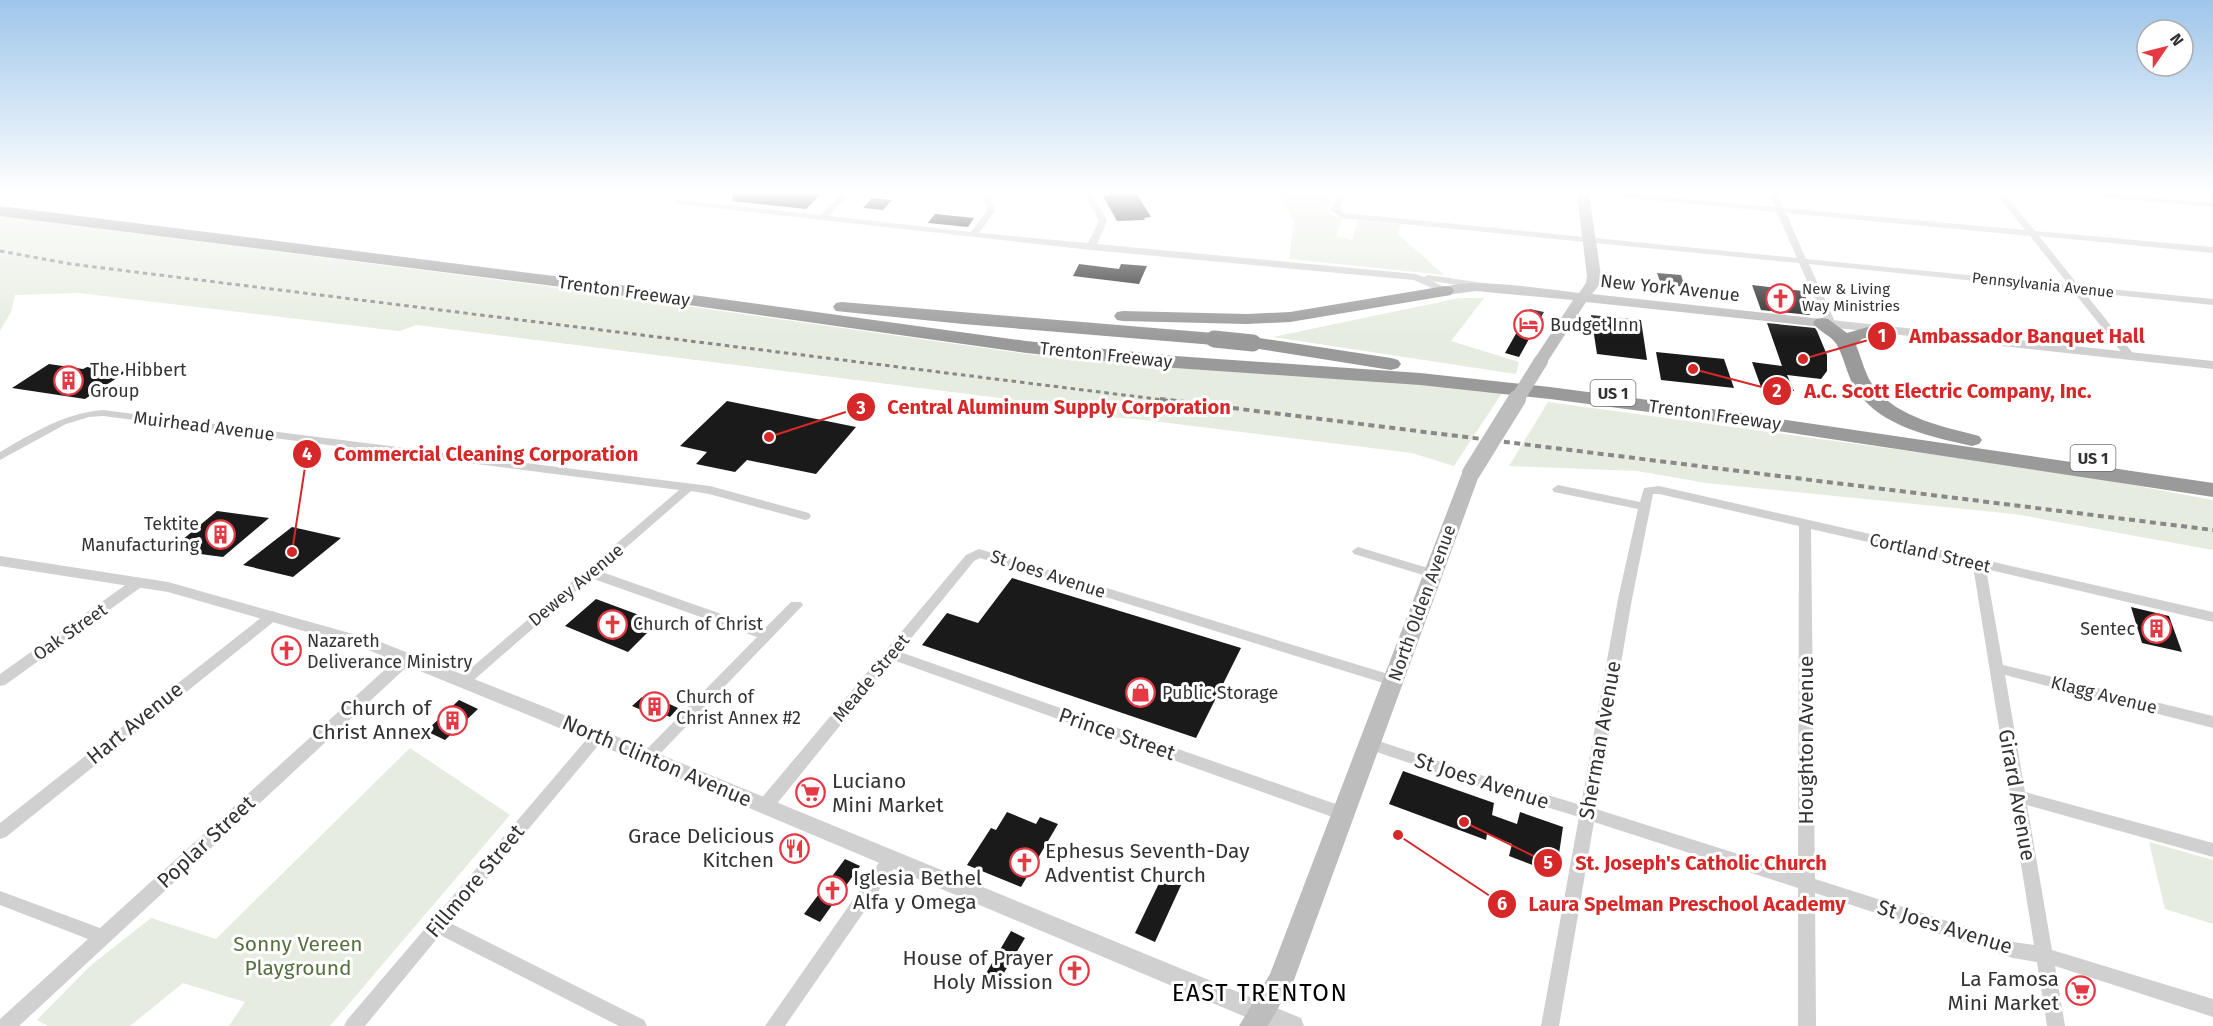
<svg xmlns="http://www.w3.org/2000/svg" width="2213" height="1026" font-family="'Fira Sans',sans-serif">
  <rect width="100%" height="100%" fill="#fff"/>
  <g fill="#e6ecdf">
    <polygon points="1277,194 1335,194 1326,210 1333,215 1343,217 1336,236 1352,240 1358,220 1401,224 1398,234 1444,275 1289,259 1294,221"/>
    <polygon points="0,216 538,285 1026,354 1248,373 1434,385 1502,393 1454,466 1412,453 1136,419 1091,416 1096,410 417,325 399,331 79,293 15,295 11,312 0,331"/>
    <polygon points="1459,298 1484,298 1451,341 1519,362 1516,374 1273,337"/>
    <polygon points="1548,402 2062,472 2213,500 2213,550 2014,514 1706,483 1637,471 1509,466"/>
    <polygon points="410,748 510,815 330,1026 229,1026 245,1002 183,983 130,1026 48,1026 37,1020 90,966 151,918 216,939"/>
    <polygon points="2149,842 2213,860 2213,924 2165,909"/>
  </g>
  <g fill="#1a1a1a">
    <polygon points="733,194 821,194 806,209 732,201"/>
    <polygon points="1114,194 1137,194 1151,217 1144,218 1145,220 1117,221 1103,196"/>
    <polygon points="872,198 892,200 883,210 863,208"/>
    <polygon points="935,214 974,218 968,227 928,223"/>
    <polygon points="1079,264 1119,269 1121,264 1147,266 1139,284 1073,276"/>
    <polygon points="1657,273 1681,275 1685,287 1661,284"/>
    <polygon points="1752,285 1803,291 1812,313 1809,313 1810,315 1761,310"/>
    <polygon points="1530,309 1544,312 1519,357 1505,353"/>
    <polygon points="1591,315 1641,320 1647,360 1597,354"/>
    <polygon points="1767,323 1815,328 1817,331 1827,355 1827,371 1821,379 1787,375 1794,391 1761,387 1752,362 1782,366"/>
    <polygon points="1656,352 1724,359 1734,388 1661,380"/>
    <polygon points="49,364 83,369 87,367 126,372 85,399 12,388"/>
    <polygon points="727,401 856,427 816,474 747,460 735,472 696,464 707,452 680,446"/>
    <polygon points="217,511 269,518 223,557 170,550"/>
    <polygon points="292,527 341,538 293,577 243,565"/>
    <polygon points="1012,578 1241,648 1196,738 922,645 947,613 978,623"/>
    <polygon points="596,599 658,622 628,652 565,626"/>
    <polygon points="2131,607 2169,616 2182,652 2142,643"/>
    <polygon points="642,697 654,703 659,699 678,708 670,717 657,711 653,715 632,706"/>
    <polygon points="459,700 478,709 445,740 426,731"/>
    <polygon points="1403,771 1494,803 1492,815 1517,824 1520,812 1563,827 1556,874 1509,856 1512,844 1487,834 1486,840 1389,804"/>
    <polygon points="1007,812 1036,824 1040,817 1058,824 1021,887 967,865 991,828 996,830"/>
    <polygon points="845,859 860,866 820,922 804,914"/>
    <polygon points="1163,875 1182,883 1155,942 1135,933"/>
    <polygon points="1011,931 1025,938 999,981 985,975"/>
  </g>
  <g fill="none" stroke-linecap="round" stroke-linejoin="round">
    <g fill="#d0d0d0" fill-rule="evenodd">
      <polygon points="841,194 849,194 829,216 971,232 987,211 981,194 989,194 995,211 979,233 1088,243 1099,221 1084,194 1092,194 1107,221 1097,244 1416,274 1424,277 1428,275 1491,284 1496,287 1491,290 1432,281 1448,289 1450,291 1445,294 1414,280 1091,250 678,204 674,202 678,200 821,215"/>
      <path d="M1339 194H1347L1339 209 1344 213 1797 258 1777 212 1610 196 1606 194H1635L1775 207 1769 194H1777L1783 208 2025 230 1997 194H2005L2035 231 2213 247V253L2039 236 2079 286 2213 299V305L2084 292 2136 357 2131 360 2127 359 2073 291 1809 264 1836 324 1831 327 1826 324 1799 263 1342 218 1330 210ZM1786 213 2030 236 2069 285 1806 259Z"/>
      <polygon points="2083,194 2114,194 2213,203 2213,207 2087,196"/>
      <path d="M103 410 710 486 809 513 811 516 809 519 805 520 709 494 691 491 599 571 764 629 791 602H801L803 605 653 761 648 763 643 761 641 757 643 753 757 637 591 578 468 685 463 686 458 685 456 681 679 490 103 416 89 417 66 424 0 460V452C33 433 64 413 103 410Z"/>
      <path d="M1558 485 1640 502 1644 488 1659 486 2213 612V622L1986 569 2003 665 2213 716V728L2005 675 2025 792 2213 843V857L2027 805 2052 950 2213 999V1017L2055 966 2065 1026H2047L2037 962 2013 958 1815 893 1816 1026H1798V888L1594 822 1559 1026H1541L1579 817 1477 786 1365 748 1363 744 1365 740 1370 738 1477 774 1581 805 1618 599 1638 509 1554 492 1552 489ZM1653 494H1659L1799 526 1798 873 1596 809 1632 599ZM1811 529 1973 566 2034 945 2013 942 1815 879Z"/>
      <polygon points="1358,547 1438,571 1439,574 1433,578 1354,554 1352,551"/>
      <polygon points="979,549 1398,677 1400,681 1398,685 1393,686 980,558 974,561 900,652 1350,809 1352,814 1350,819 1344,820 1338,819 893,660 771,811 765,812 759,811 757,806 759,801 966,555"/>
      <polygon points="139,578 145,582 144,585 5,685 0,686 0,674 134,579"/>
      <polygon points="272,611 277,613 279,616 277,619 6,837 0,839 0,823 267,613"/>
      <polygon points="406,654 411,655 413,659 411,663 19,1026 0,1026 0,1019 88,939 0,905 0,891 100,928 401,655"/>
      <polygon points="597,731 602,733 604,737 602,741 450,923 644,1020 647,1026 619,1026 440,935 365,1026 344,1026 347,1020 592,733"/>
      <polygon points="891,852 897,854 899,859 897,864 785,1026 765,1026 885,854"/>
    </g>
    <g fill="#d0d0d0" fill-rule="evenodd">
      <polygon points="1822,319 2213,361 2213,369 1818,326 1816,323"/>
      <polygon points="0,556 168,582 378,641 545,707 1301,1018 1304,1026 1267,1026 533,717 366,649 168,592 0,566"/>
    </g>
    <g fill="#bdbdbd" fill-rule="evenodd">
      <path d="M1577 194H1589L1601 276 1600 284 1592 294 1822 319 1829 323 1822 327 1586 302 1546 364H1536L1533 361 1573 300 1476 291 1445 295 1438 291C1455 274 1553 290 1579 293L1586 283 1587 276Z"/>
      <polygon points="1471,468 1477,469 1480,473 1294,980 1268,1026 1239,1026 1270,974 1462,473 1465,469"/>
    </g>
    <g fill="#9a9a9a" fill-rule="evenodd">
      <polygon points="0,206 562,277 1026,341 1175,356 1420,373 1550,387 1679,404 2213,483 2213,497 1679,416 1550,399 1420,385 1175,368 1026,353 562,287 0,216"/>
      <polygon points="1445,286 1451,287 1454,291 1451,295 1290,322 1247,324 1123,321 1117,320 1114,316 1117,312 1123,311 1247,314 1290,312"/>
      <polygon points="842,302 1214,333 1221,335 1223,339 1221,343 1214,345 963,324 836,311 833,307 836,303"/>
      <path d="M1822 318 1828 319 1847 333 1878 324 1884 325 1887 329 1884 333 1862 339 1856 345C1862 359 1865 376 1875 388 1898 418 1945 427 1979 436L1982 440 1979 444 1972 446C1933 437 1881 427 1857 391 1847 377 1845 359 1837 345 1831 335 1819 332 1813 323L1816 319Z"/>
      <polygon points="1253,337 1391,358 1398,360 1401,364 1398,368 1391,370 1246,347 1244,343 1246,339"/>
    </g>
    <polyline stroke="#888" stroke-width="3" stroke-dasharray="4.5 4" stroke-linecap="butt" points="0,251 71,264 1172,401"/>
    <polyline stroke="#888" stroke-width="4" stroke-dasharray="6 4.5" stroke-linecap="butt" points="1160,399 2213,530"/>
    <polyline stroke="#bdbdbd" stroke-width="14" points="1516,401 1541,361"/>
    <polyline stroke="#bdbdbd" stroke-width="18" points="1471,473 1517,399"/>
    <polyline stroke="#9a9a9a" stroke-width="17" points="1214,339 1253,343"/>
  </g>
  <linearGradient id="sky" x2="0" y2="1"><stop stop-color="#9ec6ea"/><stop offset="0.57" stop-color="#fff"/><stop offset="1" stop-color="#fff" stop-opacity="0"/></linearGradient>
  <rect width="2213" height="338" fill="url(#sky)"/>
  <defs>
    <symbol id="church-ring" viewBox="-11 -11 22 22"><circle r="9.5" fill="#fff" stroke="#e63946" stroke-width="1.5"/><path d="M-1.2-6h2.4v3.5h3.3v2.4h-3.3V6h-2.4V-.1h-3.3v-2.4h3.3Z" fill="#e63946"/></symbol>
    <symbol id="hotel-ring" viewBox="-11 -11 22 22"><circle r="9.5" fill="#fff" stroke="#e63946" stroke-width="1.5"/><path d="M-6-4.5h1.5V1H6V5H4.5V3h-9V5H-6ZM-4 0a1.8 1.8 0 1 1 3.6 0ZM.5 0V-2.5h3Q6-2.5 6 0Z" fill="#e63946"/></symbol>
    <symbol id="building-ring" viewBox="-11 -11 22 22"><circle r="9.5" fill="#fff" stroke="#e63946" stroke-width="1.5"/><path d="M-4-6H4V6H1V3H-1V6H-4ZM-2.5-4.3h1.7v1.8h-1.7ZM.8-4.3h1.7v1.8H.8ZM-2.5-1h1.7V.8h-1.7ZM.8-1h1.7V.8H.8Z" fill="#e63946"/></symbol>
    <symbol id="shop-ring" viewBox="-11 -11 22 22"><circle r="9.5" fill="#fff" stroke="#e63946" stroke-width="1.5"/><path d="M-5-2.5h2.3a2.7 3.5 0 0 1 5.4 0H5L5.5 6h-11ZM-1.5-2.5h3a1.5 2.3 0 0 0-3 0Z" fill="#e63946"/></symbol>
    <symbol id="supermarket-ring" viewBox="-11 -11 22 22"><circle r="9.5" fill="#fff" stroke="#e63946" stroke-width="1.5"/><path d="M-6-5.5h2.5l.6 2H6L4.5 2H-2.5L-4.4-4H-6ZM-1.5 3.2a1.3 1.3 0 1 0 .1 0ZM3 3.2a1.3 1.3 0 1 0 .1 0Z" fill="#e63946"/></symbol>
    <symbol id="restaurant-ring" viewBox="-11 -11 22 22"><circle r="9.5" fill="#fff" stroke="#e63946" stroke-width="1.5"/><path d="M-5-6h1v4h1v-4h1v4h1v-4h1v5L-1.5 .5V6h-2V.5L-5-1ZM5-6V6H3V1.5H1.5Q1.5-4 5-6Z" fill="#e63946"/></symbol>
  </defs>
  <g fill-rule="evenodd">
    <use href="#church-ring" x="1764" y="282" width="33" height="33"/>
    <use href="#hotel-ring" x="1512" y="308" width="33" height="33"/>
    <use href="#building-ring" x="52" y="364" width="33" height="33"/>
    <use href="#building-ring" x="204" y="518" width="33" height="33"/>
    <use href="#church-ring" x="596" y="608" width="33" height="33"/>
    <use href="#building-ring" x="2140" y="612" width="33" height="33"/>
    <use href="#church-ring" x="270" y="634" width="33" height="33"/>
    <use href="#shop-ring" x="1124" y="676" width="33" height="33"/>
    <use href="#building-ring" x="638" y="690" width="33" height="33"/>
    <use href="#building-ring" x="436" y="704" width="33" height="33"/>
    <use href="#supermarket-ring" x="794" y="776" width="33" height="33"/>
    <use href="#restaurant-ring" x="778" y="832" width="33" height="33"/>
    <use href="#church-ring" x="1008" y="846" width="33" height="33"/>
    <use href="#church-ring" x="816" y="874" width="33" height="33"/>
    <use href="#church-ring" x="1058" y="954" width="33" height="33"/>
    <use href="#supermarket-ring" x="2064" y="974" width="33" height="33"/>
  </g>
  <g text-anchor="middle" stroke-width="6" stroke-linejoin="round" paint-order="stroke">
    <g font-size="15" fill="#333" stroke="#fff">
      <text transform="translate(2043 285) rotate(6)" y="5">Pennsylvania Avenue</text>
    </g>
    <g font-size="15" fill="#333" stroke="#fff" text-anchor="start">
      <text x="1802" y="294">New &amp; Living<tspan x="1802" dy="17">Way Ministries</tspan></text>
    </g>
    <g fill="#fff" stroke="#707070" stroke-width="1.5">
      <rect x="1590.5" y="380" width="45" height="26" rx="4.5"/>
      <rect x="2070.5" y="445" width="45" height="26" rx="4.5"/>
    </g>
    <g font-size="16" font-weight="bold" fill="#333">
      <text x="1613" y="399">US 1</text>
      <text x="2093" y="464">US 1</text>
    </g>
    <g font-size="18" fill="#333" stroke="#fff">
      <text transform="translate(1670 288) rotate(6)" y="6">New York Avenue</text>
      <text transform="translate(624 291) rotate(8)" y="6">Trenton Freeway</text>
      <text transform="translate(1106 355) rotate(6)" y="6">Trenton Freeway</text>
      <text transform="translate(1715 415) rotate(8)" y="6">Trenton Freeway</text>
      <text transform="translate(204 426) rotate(7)" y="6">Muirhead Avenue</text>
      <text transform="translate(1930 553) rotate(13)" y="6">Cortland Street</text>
      <text transform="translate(1048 574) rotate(18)" y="6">St Joes Avenue</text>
      <text transform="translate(576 585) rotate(-40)" y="6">Dewey Avenue</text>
      <text transform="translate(1422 603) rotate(-70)" y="6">North Olden Avenue</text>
      <text transform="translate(70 632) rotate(-35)" y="6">Oak Street</text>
      <text transform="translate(871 678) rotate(-50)" y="6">Meade Street</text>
      <text transform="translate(2104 695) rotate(14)" y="6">Klagg Avenue</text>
    </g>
    <g font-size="18" fill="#333" stroke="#fff" text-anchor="start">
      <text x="1550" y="331">Budget Inn</text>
      <text x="90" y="376">The Hibbert<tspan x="90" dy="21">Group</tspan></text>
      <text x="199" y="530" text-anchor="end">Tektite<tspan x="199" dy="21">Manufacturing</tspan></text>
      <text x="633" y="630">Church of Christ</text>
      <text x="2135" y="635" text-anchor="end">Sentec</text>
      <text x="307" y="647">Nazareth<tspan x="307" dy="21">Deliverance Ministry</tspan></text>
      <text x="1162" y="699">Public Storage</text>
      <text x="676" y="703">Church of<tspan x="676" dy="21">Christ Annex #2</tspan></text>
    </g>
    <g font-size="21" fill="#333" stroke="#fff" text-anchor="end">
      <text x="431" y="715">Church of<tspan x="431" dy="24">Christ Annex</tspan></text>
      <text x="832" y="788" text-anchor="start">Luciano<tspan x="832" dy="24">Mini Market</tspan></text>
      <text x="774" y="843">Grace Delicious<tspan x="774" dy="24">Kitchen</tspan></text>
      <text x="1045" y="858" text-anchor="start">Ephesus Seventh-Day<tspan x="1045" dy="24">Adventist Church</tspan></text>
      <text x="853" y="885" text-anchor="start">Iglesia Bethel<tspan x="853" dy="24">Alfa y Omega</tspan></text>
      <text x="1053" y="965">House of Prayer<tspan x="1053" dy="24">Holy Mission</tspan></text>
      <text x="2059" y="986">La Famosa<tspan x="2059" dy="24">Mini Market</tspan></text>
    </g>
    <g font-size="21" fill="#333" stroke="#fff">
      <text transform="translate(135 723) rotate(-39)" y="7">Hart Avenue</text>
      <text transform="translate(1117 734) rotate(19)" y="7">Prince Street</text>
      <text transform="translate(1600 740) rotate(-80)" y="7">Sherman Avenue</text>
      <text transform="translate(1806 740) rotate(-90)" y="7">Houghton Avenue</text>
      <text transform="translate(657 761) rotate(23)" y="7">North Clinton Avenue</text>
      <text transform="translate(1482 781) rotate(18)" y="7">St Joes Avenue</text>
      <text transform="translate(2017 795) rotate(80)" y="7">Girard Avenue</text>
      <text transform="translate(206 842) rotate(-43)" y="7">Poplar Street</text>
      <text transform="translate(475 881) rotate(-50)" y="7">Fillmore Street</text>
      <text transform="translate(1945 927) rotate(17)" y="7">St Joes Avenue</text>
    </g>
    <g font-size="21" fill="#56703f" stroke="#fff">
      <text x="298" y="951">Sonny Vereen<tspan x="298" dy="24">Playground</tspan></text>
    </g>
    <g font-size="24" letter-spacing="1.5" fill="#000" stroke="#fff">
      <text x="1260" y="1001">EAST TRENTON</text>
    </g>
  </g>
  <path fill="none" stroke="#d62828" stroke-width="2" d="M1803 359L1882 336M1693 369L1777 391M769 437L861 407M292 552L307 454M1464 822L1548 863M1398 835L1502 904"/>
  <g fill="#d62828" stroke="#fff" stroke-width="2">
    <circle cx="1803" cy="359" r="6"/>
    <circle cx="1693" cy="369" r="6"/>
    <circle cx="769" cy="437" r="6"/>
    <circle cx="292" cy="552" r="6"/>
    <circle cx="1464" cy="822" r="6"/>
    <circle cx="1398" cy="835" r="6"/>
    <circle cx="1882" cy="336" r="15"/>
    <circle cx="1777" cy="391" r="15"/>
    <circle cx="861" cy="407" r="15"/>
    <circle cx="307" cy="454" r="15"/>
    <circle cx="1548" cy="863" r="15"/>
    <circle cx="1502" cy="904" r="15"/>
  </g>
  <g font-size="18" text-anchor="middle" font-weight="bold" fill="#fff">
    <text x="1882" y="342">1</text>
    <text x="1777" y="397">2</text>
    <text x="861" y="414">3</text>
    <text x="307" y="460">4</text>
    <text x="1548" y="869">5</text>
    <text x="1502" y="910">6</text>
  </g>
  <g font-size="20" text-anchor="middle" font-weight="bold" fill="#d62828" stroke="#fff" stroke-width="6" stroke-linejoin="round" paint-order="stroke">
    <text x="2027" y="343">Ambassador Banquet Hall</text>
    <text x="1948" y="398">A.C. Scott Electric Company, Inc.</text>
    <text x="1059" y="414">Central Aluminum Supply Corporation</text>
    <text x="486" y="461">Commercial Cleaning Corporation</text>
    <text x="1701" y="870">St. Joseph's Catholic Church</text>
    <text x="1687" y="911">Laura Spelman Preschool Academy</text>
  </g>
  <g transform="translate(2165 48) rotate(55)"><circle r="28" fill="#ffffff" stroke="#adadad" stroke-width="1.5"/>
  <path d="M0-4.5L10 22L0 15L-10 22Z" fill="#e63946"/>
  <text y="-9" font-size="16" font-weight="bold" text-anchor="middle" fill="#333333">N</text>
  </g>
</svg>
